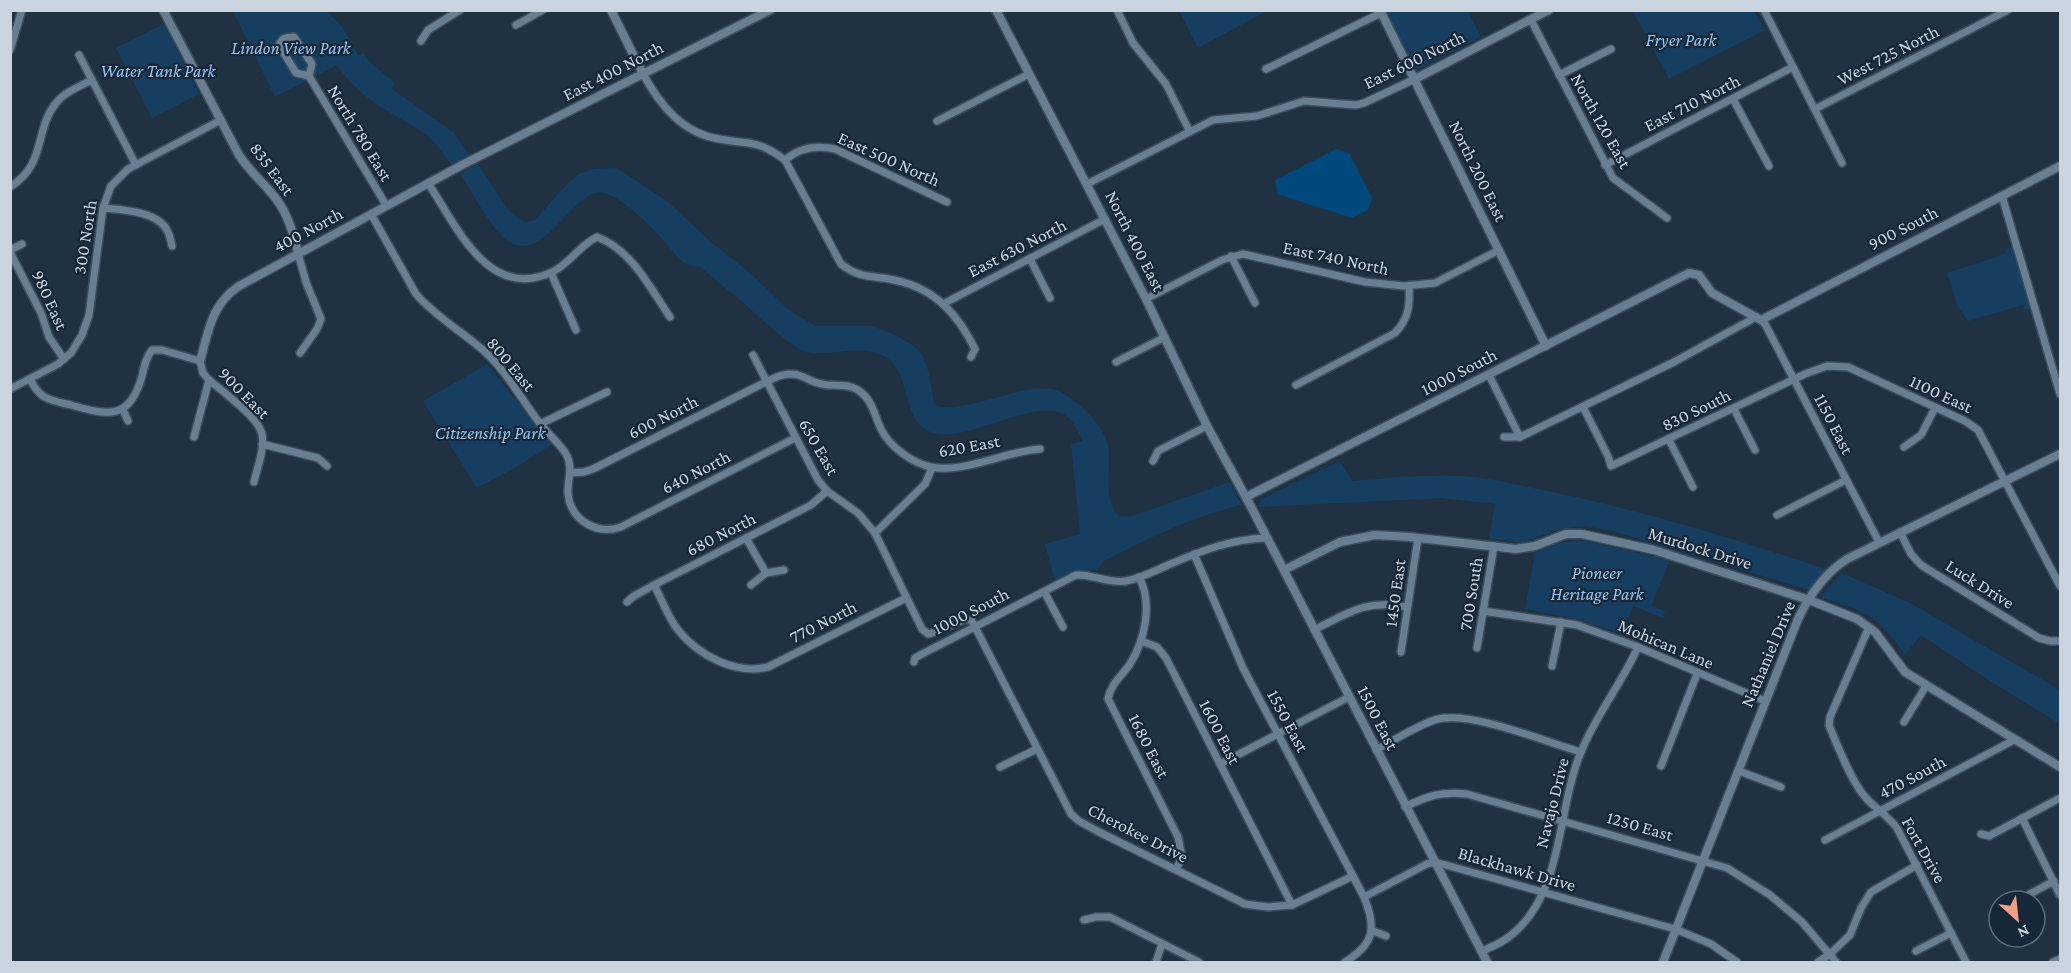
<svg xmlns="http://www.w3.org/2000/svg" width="2071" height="973" font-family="'Crimson Pro',serif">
  <rect width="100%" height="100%" fill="#203142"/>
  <g fill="#163e61">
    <path d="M233 11H327L343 28 358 56 363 53 371 63 395 83 392 89 453 132 470 156 452 165C444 156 437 143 428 136 393 112 362 102 337 65L275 97Z"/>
    <polygon points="1179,11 1267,11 1198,48"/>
    <polygon points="1386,11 1468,11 1481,37 1416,70"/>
    <polygon points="1633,11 1754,11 1765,30 1669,79"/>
    <polygon points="164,24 199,94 152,118 116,48"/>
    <path d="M478 164 508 210 519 219 526 222 535 220 568 183 579 174 594 169 617 168 668 202 711 242 750 273 789 310 816 326H872L891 333 911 344 922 354 929 373 934 404C956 418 1022 381 1056 390 1064 392 1072 400 1079 405 1091 415 1105 430 1108 446 1112 469 1101 500 1120 517L1132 516 1230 482 1242 505C1193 516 1149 538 1104 561L1097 570 1073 573 1055 581 1045 544 1080 534 1071 444 1083 441C1078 432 1074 421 1065 415 1039 397 970 440 937 434 899 426 914 376 887 358 863 342 833 357 807 352 792 349 752 310 739 299 726 288 713 278 700 267 696 266 690 266 686 264 679 260 672 250 667 244 652 228 628 202 607 194 573 180 543 278 501 235 488 222 471 190 460 174Z"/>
    <polygon points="2013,247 2031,308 2025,310 2023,305 1968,321 1957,305 1947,273 2005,254 2006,248"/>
    <polygon points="487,364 551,445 513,469 477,488 423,401"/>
    <path d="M1340 461 1352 481C1389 478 1425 474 1462 476 1492 478 1522 486 1552 492 1646 511 1737 540 1829 570L1814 589 1809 590 1626 535 1587 526 1560 529 1523 542 1489 539 1495 504 1441 498 1259 507 1258 504 1262 499Z"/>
    <polygon points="1579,540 1670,560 1651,606 1665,611 1663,618 1633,606 1621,634 1582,620 1525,609 1535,553 1560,543"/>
    <path d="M1842 573 1912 604 2060 690V724L1990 681 1921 635 1905 655C1878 615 1868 612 1822 598V595Z"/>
  </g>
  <polygon fill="#00497d" points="1336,149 1349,153 1372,198 1368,210 1352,218 1277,194 1275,180"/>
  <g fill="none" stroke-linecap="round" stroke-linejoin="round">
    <defs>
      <g id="minor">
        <polyline points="1117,10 1133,43 1166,84 1189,130"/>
        <polyline points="1764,10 1842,163"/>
        <polyline points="1531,20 1613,178 1667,218"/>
        <polyline points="516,25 543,10"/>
        <polyline points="421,41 428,30 460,10"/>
        <polyline points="10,50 22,10"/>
        <polyline points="79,55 136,165"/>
        <polyline points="1266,69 1381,13"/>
        <path d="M643 74C660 105 682 133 719 139 750 145 757 139 785 160L841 264C857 277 870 276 889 279 932 286 956 311 975 349L971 357"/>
        <polyline points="1559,75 1611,49"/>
        <path d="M309 76 296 73 279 45C282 38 286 37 294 37L312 64 309 76 386 205"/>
        <polyline points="1733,99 1769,166"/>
        <polyline points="1815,109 2008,10"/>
        <polyline points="937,121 1029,74"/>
        <path d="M785 160C799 148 817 145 835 149L947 202"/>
        <polyline points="1605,165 1793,67"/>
        <path d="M428 183C456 225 489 304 554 271 571 262 580 245 597 237 632 250 650 288 670 317"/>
        <polyline points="1087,184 1213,120 1257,116 1304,101 1356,105 1364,103 1415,79"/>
        <path d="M10 187C47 164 34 130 56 103 65 92 80 86 92 80"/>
        <polyline points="2002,196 2060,394"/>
        <path d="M103 208C123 210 159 211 168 232 170 236 171 242 172 246"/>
        <path d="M371 214 416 294C435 316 461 331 483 350 507 371 522 401 542 426 549 435 560 444 566 454 574 467 567 480 568 494 571 521 597 535 621 527L795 438"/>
        <polyline points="10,250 22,244"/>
        <polyline points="10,252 41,313 49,337 64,359"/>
        <polyline points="298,253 306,282 321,319 317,329 300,353"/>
        <polyline points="1231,256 1255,303"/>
        <polyline points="1030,259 1050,298"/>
        <polyline points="551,273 576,330"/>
        <polyline points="1146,299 1222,260 1243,254 1365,282 1404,286 1435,283 1499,250"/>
        <polyline points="943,304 1105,219"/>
        <polyline points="1761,320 1765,324 1879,542"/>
        <polyline points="753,355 818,480 827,491 858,513 875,533 922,629 928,634 932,633 966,619 972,621 1071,814 1079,821 1099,832 1245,904 1268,907 1292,905 1353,876"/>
        <polyline points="1116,362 1165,337"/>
        <polyline points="1489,375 1520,437"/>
        <path d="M30 379C40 400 50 400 71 405 109 416 130 420 142 376 144 367 146 357 152 350H162L200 361 203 373 209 380C222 391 259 418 262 434 265 449 257 468 254 482"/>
        <path d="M1296 385 1395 333C1409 318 1410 306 1409 286"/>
        <polyline points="10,389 58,364 71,353 82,335 89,315 103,208 111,186 128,169 221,120"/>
        <polyline points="1583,407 1608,456 1611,466 1805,374 1827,366 1848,367 1965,421 1978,430 2060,586"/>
        <polyline points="1734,409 1755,450"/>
        <polyline points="123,410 128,421"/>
        <polyline points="540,424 607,392"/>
        <polyline points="194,437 209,380"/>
        <polyline points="1504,437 1520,437 1674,362 1756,317"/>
        <polyline points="1669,440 1693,487"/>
        <polyline points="262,444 318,458 327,466"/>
        <polyline points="1904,447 1921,435 1935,408"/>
        <polyline points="1153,461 1158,451 1207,426"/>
        <path d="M571 473 584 472 593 469 766 382C777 376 789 371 801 376 807 378 812 382 818 383 832 388 845 382 858 390 873 400 874 415 881 429 890 447 912 463 931 467 962 474 1007 451 1040 449"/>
        <polyline points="1777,515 1846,480"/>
        <polyline points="1900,532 1911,554 1921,565 2039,638 2050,641 2060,641"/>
        <polyline points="875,533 925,484 932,468"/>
        <polyline points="746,538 766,573"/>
        <path d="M1194 554 1243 668 1364 897C1377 929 1374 944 1345 962"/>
        <path d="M1139 577C1153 603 1145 640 1130 664 1122 676 1111 683 1108 699L1178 837 1182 857 1176 870"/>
        <path d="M654 585C662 599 668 618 678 630 699 656 736 675 768 667L906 598"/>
        <polyline points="751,585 766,573 784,570"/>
        <polyline points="1045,593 1063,627"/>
        <polyline points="627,602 634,596 654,585 811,505 827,491"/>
        <polyline points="1483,611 1577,625 1638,647 1765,701"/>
        <path d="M1869 627 1830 717 1829 725C1837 745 1852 783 1866 798 1876 809 1888 816 1897 828L1966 962"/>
        <path d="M1314 630C1350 612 1366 599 1407 607"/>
        <polyline points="1141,641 1157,647 1166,658 1292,905"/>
        <polyline points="1477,648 1494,546"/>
        <polyline points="1401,652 1418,538"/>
        <path d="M914 662 915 658 922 654 1076 575C1093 574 1108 584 1126 581 1143 578 1158 569 1173 563 1203 550 1233 539 1266 538"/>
        <polyline points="1552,666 1561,622"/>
        <polyline points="1904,722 1926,686"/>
        <path d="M1376 750C1393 741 1421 723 1438 719 1473 711 1545 742 1581 752"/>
        <polyline points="1220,764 1349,697"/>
        <polyline points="1661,766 1697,674"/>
        <polyline points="1000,767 1037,749"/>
        <polyline points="1739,771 1781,787"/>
        <path d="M1405 807C1427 796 1442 791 1467 794L1727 868 1770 895 1802 922 1836 962"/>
        <polyline points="2022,818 2060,895"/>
        <polyline points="1981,834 1989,836 2060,798"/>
        <polyline points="1825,840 2014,740"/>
        <polyline points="1364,897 1427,864 1435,862 1675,929 1711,944 1737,962"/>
        <polyline points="2017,901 2054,881"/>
        <polyline points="1084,920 1096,917 1110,917 1199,962"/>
        <polyline points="1373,931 1386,936"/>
        <path d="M1482 951C1491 947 1502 943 1510 936 1565 893 1556 811 1581 752 1596 715 1622 683 1638 647"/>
        <polyline points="1916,951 1951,933"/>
        <polyline points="1156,962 1162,944"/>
        <polyline points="1818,962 1830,954 1850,935 1861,908 1871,892 1917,865"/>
        <polyline points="2053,962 2060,959"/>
      </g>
      <g id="tertiary">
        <path d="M163 10 239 155C250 172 265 184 277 200 288 215 294 235 298 253"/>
        <polyline points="611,10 643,74"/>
        <polyline points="996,10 1146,299 1207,426 1248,501 1487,962"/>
        <polyline points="1380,10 1546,346"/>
        <polyline points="1415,79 1549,10"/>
        <path d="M200 361C209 330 211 305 239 286L462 165 770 10"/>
        <polyline points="1246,497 1689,273 1699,275 1712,293 1761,320 2060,166"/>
        <polyline points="1284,570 1340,542 1375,535 1410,537 1516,549 1535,546 1566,534 1582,534 1654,550 1809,600 1857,619 1875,632 1905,672 2060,767"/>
        <path d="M1663 962 1798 619C1809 596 1825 573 1847 559L2060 454"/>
      </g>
    </defs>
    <use href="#minor" stroke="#3e4d5b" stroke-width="10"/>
    <use href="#tertiary" stroke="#3e4d5b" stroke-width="11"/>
    <use href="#minor" stroke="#6a7e91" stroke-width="7"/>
    <use href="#tertiary" stroke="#6a7e91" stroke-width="8"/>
  </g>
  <g text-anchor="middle" stroke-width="4.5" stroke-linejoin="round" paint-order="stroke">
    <g font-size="18" font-style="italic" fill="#95c4f2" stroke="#162737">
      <text x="1681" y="46">Fryer Park</text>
      <text x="291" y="54">Lindon View Park</text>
      <text x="158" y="77">Water Tank Park</text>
      <text x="490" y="439">Citizenship Park</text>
      <text x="1597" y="579">Pioneer<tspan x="1597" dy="21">Heritage Park</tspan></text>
    </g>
    <g font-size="18" fill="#c9d4df" stroke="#162737">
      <text transform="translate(1888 55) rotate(-27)" y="6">West 725 North</text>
      <text transform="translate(1414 60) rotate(-26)" y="6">East 600 North</text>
      <text transform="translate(613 71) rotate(-27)" y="6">East 400 North</text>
      <text transform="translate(1692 103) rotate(-27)" y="6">East 710 North</text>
      <text transform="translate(1601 121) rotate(61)" y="6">North 120 East</text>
      <text transform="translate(360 133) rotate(59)" y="6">North 780 East</text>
      <text transform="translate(889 159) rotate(24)" y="6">East 500 North</text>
      <text transform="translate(272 169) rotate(53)" y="6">835 East</text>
      <text transform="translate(1478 171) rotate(64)" y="6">North 200 East</text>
      <text transform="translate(1903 228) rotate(-27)" y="6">900 South</text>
      <text transform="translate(308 230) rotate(-28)" y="6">400 North</text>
      <text transform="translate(85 237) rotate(-81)" y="6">300 North</text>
      <text transform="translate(1135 241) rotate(63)" y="6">North 400 East</text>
      <text transform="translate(1017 248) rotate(-27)" y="6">East 630 North</text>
      <text transform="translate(1336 258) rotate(12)" y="6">East 740 North</text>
      <text transform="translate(50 300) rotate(66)" y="6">980 East</text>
      <text transform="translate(511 364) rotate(50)" y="6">800 East</text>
      <text transform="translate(1459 372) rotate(-27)" y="6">1000 South</text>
      <text transform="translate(244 393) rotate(45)" y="6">900 East</text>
      <text transform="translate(1941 394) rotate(25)" y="6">1100 East</text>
      <text transform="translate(1696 410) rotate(-26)" y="6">830 South</text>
      <text transform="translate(663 417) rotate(-27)" y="6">600 North</text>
      <text transform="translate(1834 424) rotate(63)" y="6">1150 East</text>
      <text transform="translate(969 446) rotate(-10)" y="6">620 East</text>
      <text transform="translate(819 447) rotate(60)" y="6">650 East</text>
      <text transform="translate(696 472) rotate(-27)" y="6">640 North</text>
      <text transform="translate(721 534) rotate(-27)" y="6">680 North</text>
      <text transform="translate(1700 548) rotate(17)" y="6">Murdock Drive</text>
      <text transform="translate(1980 584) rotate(32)" y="6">Luck Drive</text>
      <text transform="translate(1395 593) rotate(-82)" y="6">1450 East</text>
      <text transform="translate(1471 594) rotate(-81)" y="6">700 South</text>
      <text transform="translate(971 611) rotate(-27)" y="6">1000 South</text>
      <text transform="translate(823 622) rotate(-27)" y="6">770 North</text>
      <text transform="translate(1666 644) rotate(23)" y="6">Mohican Lane</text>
      <text transform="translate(1768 654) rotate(-67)" y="6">Nathaniel Drive</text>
      <text transform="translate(1378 718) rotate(63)" y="6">1500 East</text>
      <text transform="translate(1288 721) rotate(62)" y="6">1550 East</text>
      <text transform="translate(1220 732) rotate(63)" y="6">1600 East</text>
      <text transform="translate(1149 746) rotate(63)" y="6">1680 East</text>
      <text transform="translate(1912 777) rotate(-28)" y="6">470 South</text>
      <text transform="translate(1552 803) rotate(-76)" y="6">Navajo Drive</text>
      <text transform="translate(1640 826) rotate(16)" y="6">1250 East</text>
      <text transform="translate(1138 833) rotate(27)" y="6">Cherokee Drive</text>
      <text transform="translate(1924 850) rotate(61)" y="6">Fort Drive</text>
      <text transform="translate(1517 869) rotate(16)" y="6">Blackhawk Drive</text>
    </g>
  </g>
  <rect width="2071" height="973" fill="none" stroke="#c9d4df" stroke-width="24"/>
  <g transform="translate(2017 919) rotate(153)"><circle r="28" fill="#162737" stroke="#5e6c7a" stroke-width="1.5"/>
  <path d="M0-4.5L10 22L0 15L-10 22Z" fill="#f39f84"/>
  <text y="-9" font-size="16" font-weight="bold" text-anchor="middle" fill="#c9d4df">N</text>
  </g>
</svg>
